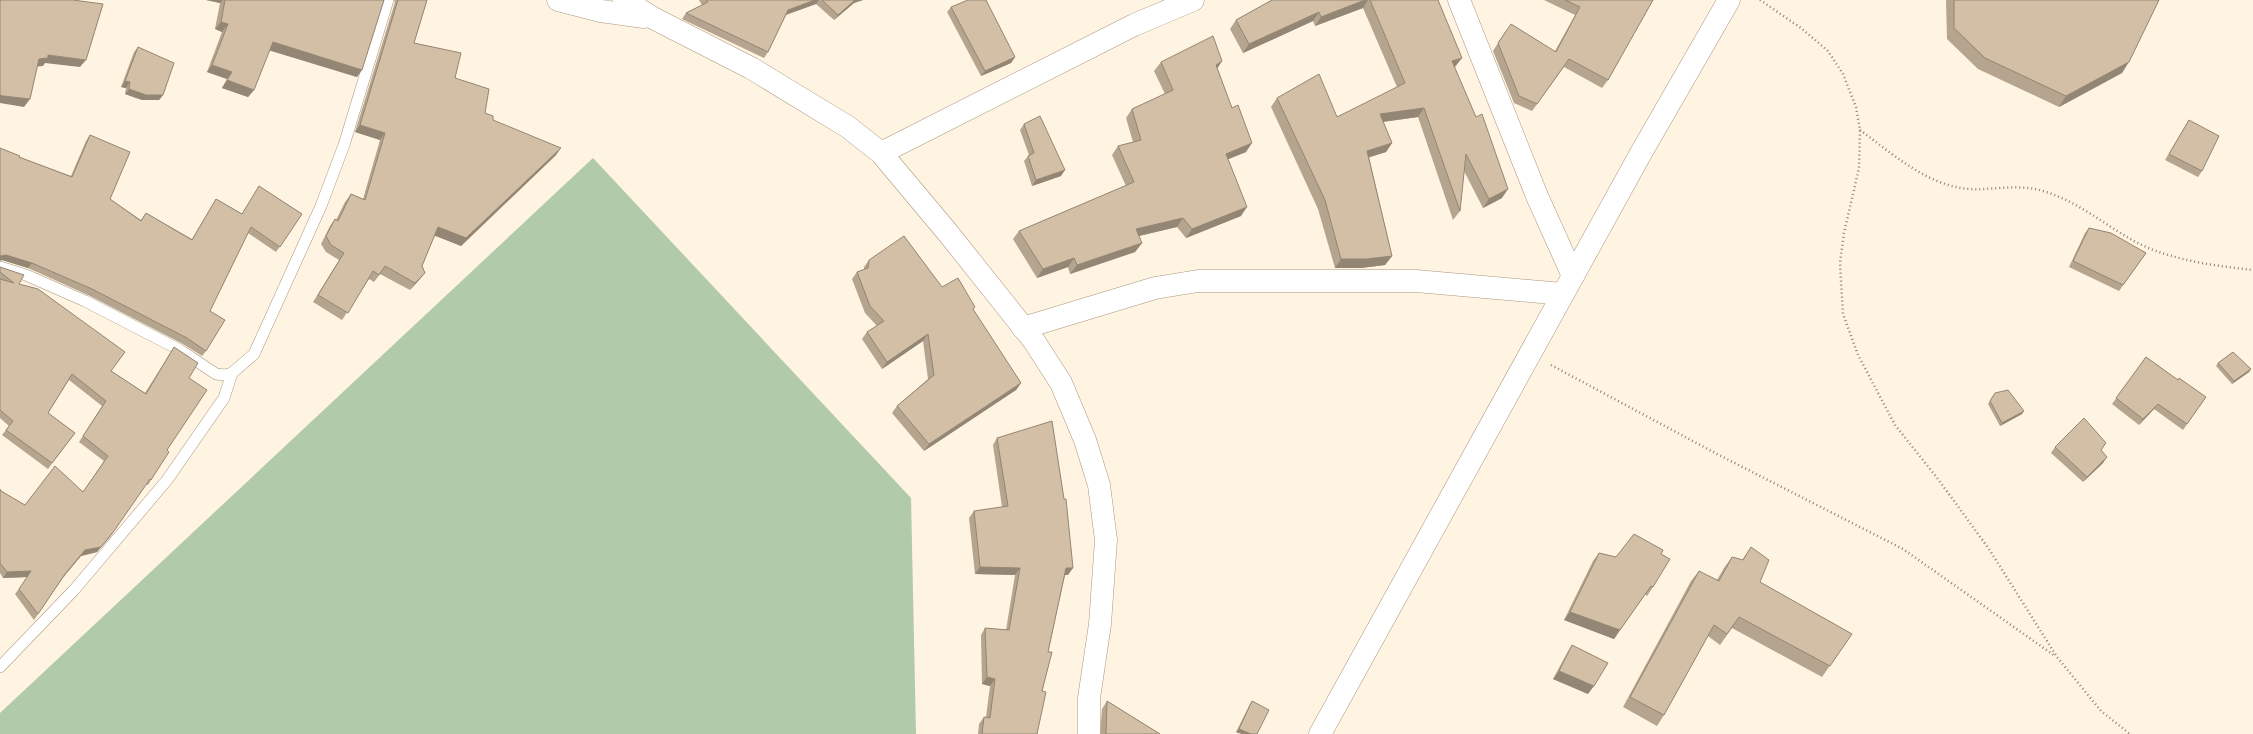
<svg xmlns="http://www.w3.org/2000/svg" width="2253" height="734" font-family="Commissioner,sans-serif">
  <rect width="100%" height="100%" fill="#fff3e2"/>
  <polygon fill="#b1caa9" points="593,158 911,498 916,734 0,734 0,713"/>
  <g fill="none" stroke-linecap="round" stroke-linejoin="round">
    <defs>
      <g id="service">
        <polyline points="0,267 26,275 85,301 180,350 216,374 225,375 232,373 254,354 321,206 344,145 388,0"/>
        <polyline points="0,667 74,590 167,480 224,398 232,373"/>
      </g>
      <g id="minor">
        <polyline points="558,0 601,11 644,17"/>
        <polyline points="624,0 653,18 751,68 848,127 881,153 948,233 1034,341 1061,383 1085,440 1099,485 1106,540 1100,624 1089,698 1089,734"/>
        <polyline points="1459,0 1537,196 1573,276"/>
        <polyline points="881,153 1134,25 1193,0"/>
        <polyline points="1023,328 1155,288 1198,281 1416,281 1563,294"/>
      </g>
      <polyline id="tertiary" points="1320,734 1641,153 1729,0"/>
    </defs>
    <use href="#service" stroke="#aa987e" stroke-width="12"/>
    <use href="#minor" stroke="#aa987e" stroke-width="23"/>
    <use href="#tertiary" stroke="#aa987e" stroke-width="23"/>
    <g stroke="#8c8275" stroke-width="2.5" stroke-dasharray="1 3" stroke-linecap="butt">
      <polyline points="1760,0 1801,28 1828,51 1843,74 1856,107 1860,130 1859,168 1844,233 1840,263 1843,314 1858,355 1895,425 1938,479 1989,549 2057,657 2101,711 2130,734"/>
      <path d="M1860 130C1890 152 1920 179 1956 187 1984 194 2015 181 2046 192 2082 203 2110 230 2144 246 2177 261 2217 266 2253 270"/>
      <polyline points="1551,365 1717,454 1903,549 2055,656"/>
    </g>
    <use href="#service" stroke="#fff" stroke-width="11"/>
    <use href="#minor" stroke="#fff" stroke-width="22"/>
    <use href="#tertiary" stroke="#fff" stroke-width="22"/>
  </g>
  <g fill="#b5a48e">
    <polygon points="206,0 384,0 357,77 269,50 254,90 248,97 222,88 227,79 207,72 222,32 215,29 220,3"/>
    <polygon points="394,0 427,0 414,43 455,78 485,113 493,120 556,155 461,246 435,235 422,266 425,273 419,280 410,290 380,274 374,282 369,279 342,320 313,302 339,260 326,252 321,244 330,226 335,219 336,220 345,202 351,194 363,199 380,140 355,132 395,2"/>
    <polygon points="699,0 863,0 854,3 834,20 816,4 786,15 768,52 764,58 682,19 686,13 702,5"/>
    <polygon points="1272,0 1438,0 1455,67 1454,67 1502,198 1483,208 1464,171 1460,211 1453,220 1418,117 1383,122 1392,143 1386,152 1369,157 1392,256 1385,265 1361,268 1335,268 1318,209 1271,107 1277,98 1337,117 1397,87 1363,8 1315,26 1313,21 1243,53 1230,29 1236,20"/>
    <polygon points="1544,0 1653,0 1608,80 1602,88 1564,67 1532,111 1514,103 1493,51 1505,32 1555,51 1575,15"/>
    <polygon points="1946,0 2159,0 2122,73 2059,107 1978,69 1947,39"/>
    <polygon points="951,7 1015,57 1011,63 981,76 947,12"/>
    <polygon points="138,47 163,95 159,100 142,100 125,94 126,88 121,87 134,52"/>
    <polygon points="1222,61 1217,69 1246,152 1228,159 1241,216 1186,238 1177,227 1139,236 1142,243 1135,252 1070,274 1068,267 1037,278 1013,239 1019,231 1126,186 1112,155 1118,146 1133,142 1126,118 1132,109 1165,94 1154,71 1161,62"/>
    <polygon points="2189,120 2202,171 2198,177 2165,160"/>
    <polygon points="1024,124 1061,176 1032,186 1024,161 1029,155 1020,130"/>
    <polygon points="90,135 110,199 141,220 146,213 192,239 216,199 242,214 259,186 302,214 276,252 248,233 210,311 206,351 202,356 183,344 88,295 28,268 2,260 19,157 71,176 86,141"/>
    <polygon points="2089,228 2146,253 2119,291 2069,267 2085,233"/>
    <polygon points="869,260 942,287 975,307 973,310 1021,383 1016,390 924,451 892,413 897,406 928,379 923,341 882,369 862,339 867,332 877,326 865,313 852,279 857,272 864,270 864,267"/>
    <polygon points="0,267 111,371 145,393 174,347 189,378 167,450 151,480 148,485 146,484 110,537 97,552 81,556 62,579 34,620 15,594 28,577 3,578 0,573 0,489 1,491 25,505 83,492 104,461 79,442 102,406 69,380 48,413 75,433 48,469 2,435 9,426 0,418"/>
    <polygon points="2146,357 2178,380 2206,397 2183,430 2154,409 2139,425 2112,404"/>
    <polygon points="2218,363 2251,369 2249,372 2232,384 2216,366"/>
    <polygon points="1995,393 2022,414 2000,426 1988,404"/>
    <polygon points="997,438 1068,575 1065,575 1048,652 1037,734 978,734 979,724 984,717 986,717 990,686 982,684 981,635 985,628 1006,630 1015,575 975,574 969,518 974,511 1002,507 993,445"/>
    <polygon points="2055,447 2103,463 2083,482 2051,453"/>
    <polygon points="1751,547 1760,582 1852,634 1822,677 1732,628 1720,645 1708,636 1664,715 1657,726 1623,707 1691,581 1699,571 1717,580 1724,568 1732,557 1742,560"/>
    <polygon points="1599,553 1616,557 1661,554 1653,587 1647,596 1645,594 1614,639 1564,620 1593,561"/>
    <polygon points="1572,645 1588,694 1553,679 1567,653"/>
    <polygon points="1107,701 1160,734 1100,734 1102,709"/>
    <polygon points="1252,701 1257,734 1242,734 1236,732 1250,704"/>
  </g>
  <g fill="#938674">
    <polygon points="206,0 223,0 220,3"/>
    <polygon points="815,0 819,0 816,4 785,15 788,10"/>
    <polygon points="855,0 863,0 854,3 834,20 838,15"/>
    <polygon points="1365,0 1368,0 1363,8 1315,26 1321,17"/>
    <polygon points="1319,12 1313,21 1243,53 1249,44"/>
    <polygon points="221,22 228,24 222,32 215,29"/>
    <polygon points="273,42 362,70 357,77 268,50"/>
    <polygon points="48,55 86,60 80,67 45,63 43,66 33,67 39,59"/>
    <polygon points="1015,57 1011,63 981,76 985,71"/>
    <polygon points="1462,58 1455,67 1445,71 1452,61"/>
    <polygon points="1222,61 1216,70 1216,65"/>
    <polygon points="2129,62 2122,73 2059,107 2066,96"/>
    <polygon points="212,65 232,72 227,79 207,72"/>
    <polygon points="227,80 254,90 248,97 222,88"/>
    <polygon points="125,81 130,82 126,88 121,87"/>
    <polygon points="129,89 163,95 159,100 142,100 125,94"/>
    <polygon points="0,95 30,99 24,107 0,103"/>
    <polygon points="1424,108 1418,117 1374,123 1380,114"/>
    <polygon points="360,125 385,133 380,140 355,132"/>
    <polygon points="1252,143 1246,152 1219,163 1226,154"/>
    <polygon points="1392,143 1386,152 1361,160 1367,151"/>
    <polygon points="561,148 556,155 461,246 433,235 438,227"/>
    <polygon points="1065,170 1061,176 1032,186 1036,180"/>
    <polygon points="1508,189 1502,198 1483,208 1489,199"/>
    <polygon points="1247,207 1241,216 1186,238 1192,229"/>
    <polygon points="1183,218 1177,227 1130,238 1136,229"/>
    <polygon points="1142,243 1135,252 1070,274 1077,265"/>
    <polygon points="6,255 32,263 28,268 2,260 0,261 0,256"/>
    <polygon points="1392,256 1385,265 1361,268 1335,268 1341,259"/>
    <polygon points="1074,258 1068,267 1037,278 1043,269"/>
    <polygon points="425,273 419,280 410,290 415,283"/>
    <polygon points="928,334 923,341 882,369 887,362"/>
    <polygon points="2251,369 2249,372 2232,384 2234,381"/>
    <polygon points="1021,383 1016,390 924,451 929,444"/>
    <polygon points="2158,404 2154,409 2139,425 2143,419"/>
    <polygon points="2024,411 2022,414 2000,426 2002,423"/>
    <polygon points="2107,457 2103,463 2083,482 2087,477"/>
    <polygon points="114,531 97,552 81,556 61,579 65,574 85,550"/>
    <polygon points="980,567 1020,568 1015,575 975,574"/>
    <polygon points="1066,568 1073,568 1068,575 1061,575"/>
    <polygon points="31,571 28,577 3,578 7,572"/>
    <polygon points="1570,612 1620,630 1614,639 1564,620"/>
    <polygon points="1559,671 1594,686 1588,694 1553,679"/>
    <polygon points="987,677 995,679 990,686 982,684"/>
    <polygon points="1239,729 1251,734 1242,734 1236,732"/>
  </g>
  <g fill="#d2bfa5" stroke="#938674">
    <polygon points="0,0 73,0 103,4 86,60 48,55 48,58 39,59 30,99 3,96 0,95"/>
    <polygon points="225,0 384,0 362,70 273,42 254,90 227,80 232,72 212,65 228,24 221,22"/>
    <polygon points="398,0 427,0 414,43 461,53 455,78 489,89 485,113 493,116 493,120 561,148 466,238 438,227 422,266 425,273 415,283 385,266 379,275 373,271 348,313 318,295 344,253 331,245 326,236 335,219 338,221 351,194 365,200 385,133 360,125"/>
    <polygon points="706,0 815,0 788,10 768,52 686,13 708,2"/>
    <polygon points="822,0 855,0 838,15"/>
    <polygon points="968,0 986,0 1015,57 985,71 951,7"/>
    <polygon points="1272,0 1365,0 1321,17 1319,12 1249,44 1236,20"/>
    <polygon points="1370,0 1438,0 1462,58 1452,61 1476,117 1482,114 1508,189 1489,199 1466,154 1460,211 1424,108 1380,114 1392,143 1367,151 1392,256 1367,259 1341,259 1325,200 1277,98 1319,74 1337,117 1405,83"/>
    <polygon points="1565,0 1653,0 1608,80 1569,59 1537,104 1519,96 1498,43 1511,24 1556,52 1580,7"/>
    <polygon points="1954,0 2159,0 2129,62 2066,96 1985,58 1954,28"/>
    <polygon points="1213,36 1222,61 1216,65 1232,108 1238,105 1252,143 1226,154 1247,207 1192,229 1183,218 1136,229 1142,243 1077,265 1074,258 1043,269 1019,231 1134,182 1118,146 1141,140 1132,109 1173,90 1161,62"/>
    <polygon points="138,47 174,63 163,95 146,95 129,89 130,82 125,81"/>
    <polygon points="1040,116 1065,170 1036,180 1028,156 1034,153 1024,124"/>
    <polygon points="2189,120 2219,136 2202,171 2169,154"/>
    <polygon points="90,135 130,152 110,199 141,221 146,213 192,240 216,199 242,214 259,186 302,214 280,247 251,227 210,311 225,320 206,351 187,338 92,289 32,263 6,255 0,256 0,148 20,156 19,157 72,177"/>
    <polygon points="2089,228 2111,233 2146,253 2123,285 2073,261"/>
    <polygon points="904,236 942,287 958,278 975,307 973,309 1021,383 929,444 897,406 934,375 928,334 887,362 867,332 884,321 870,306 857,272 868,268 869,260"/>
    <polygon points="0,267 24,275 19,284 38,289 125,352 111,371 146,394 174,347 198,363 189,378 207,390 167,450 169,452 151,480 150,479 114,531 101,547 85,550 65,574 38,614 19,589 31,571 7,572 0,563 0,489 1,491 25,505 55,466 83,492 108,456 83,436 106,401 72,374 48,413 75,433 52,463 6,430 13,421 0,410 0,279 14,283 0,272"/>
    <polygon points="2233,352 2251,369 2234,381 2218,363"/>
    <polygon points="2146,357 2178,380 2179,378 2206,397 2187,424 2158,404 2143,419 2116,398"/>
    <polygon points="2008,390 2024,411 2002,423 1990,401 1995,393"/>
    <polygon points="2084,418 2106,443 2101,450 2107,457 2087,477 2055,447"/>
    <polygon points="1052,421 1064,499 1066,499 1073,568 1066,568 1048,652 1052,652 1042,691 1046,692 1037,734 982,734 984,717 990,718 995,679 987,677 985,628 1009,630 1020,568 980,567 974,511 1008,506 997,438"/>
    <polygon points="1634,534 1663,550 1661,554 1670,559 1653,587 1651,586 1620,630 1570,612 1599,553 1616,557"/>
    <polygon points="1751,547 1769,560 1760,582 1852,634 1830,666 1739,617 1727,634 1714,625 1664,715 1630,697 1699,571 1719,581 1732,557 1743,560"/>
    <polygon points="1572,645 1608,663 1594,686 1559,671"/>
    <polygon points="1107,701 1160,734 1106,734"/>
    <polygon points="1252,701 1269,710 1257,734 1251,734 1239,729"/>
  </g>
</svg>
